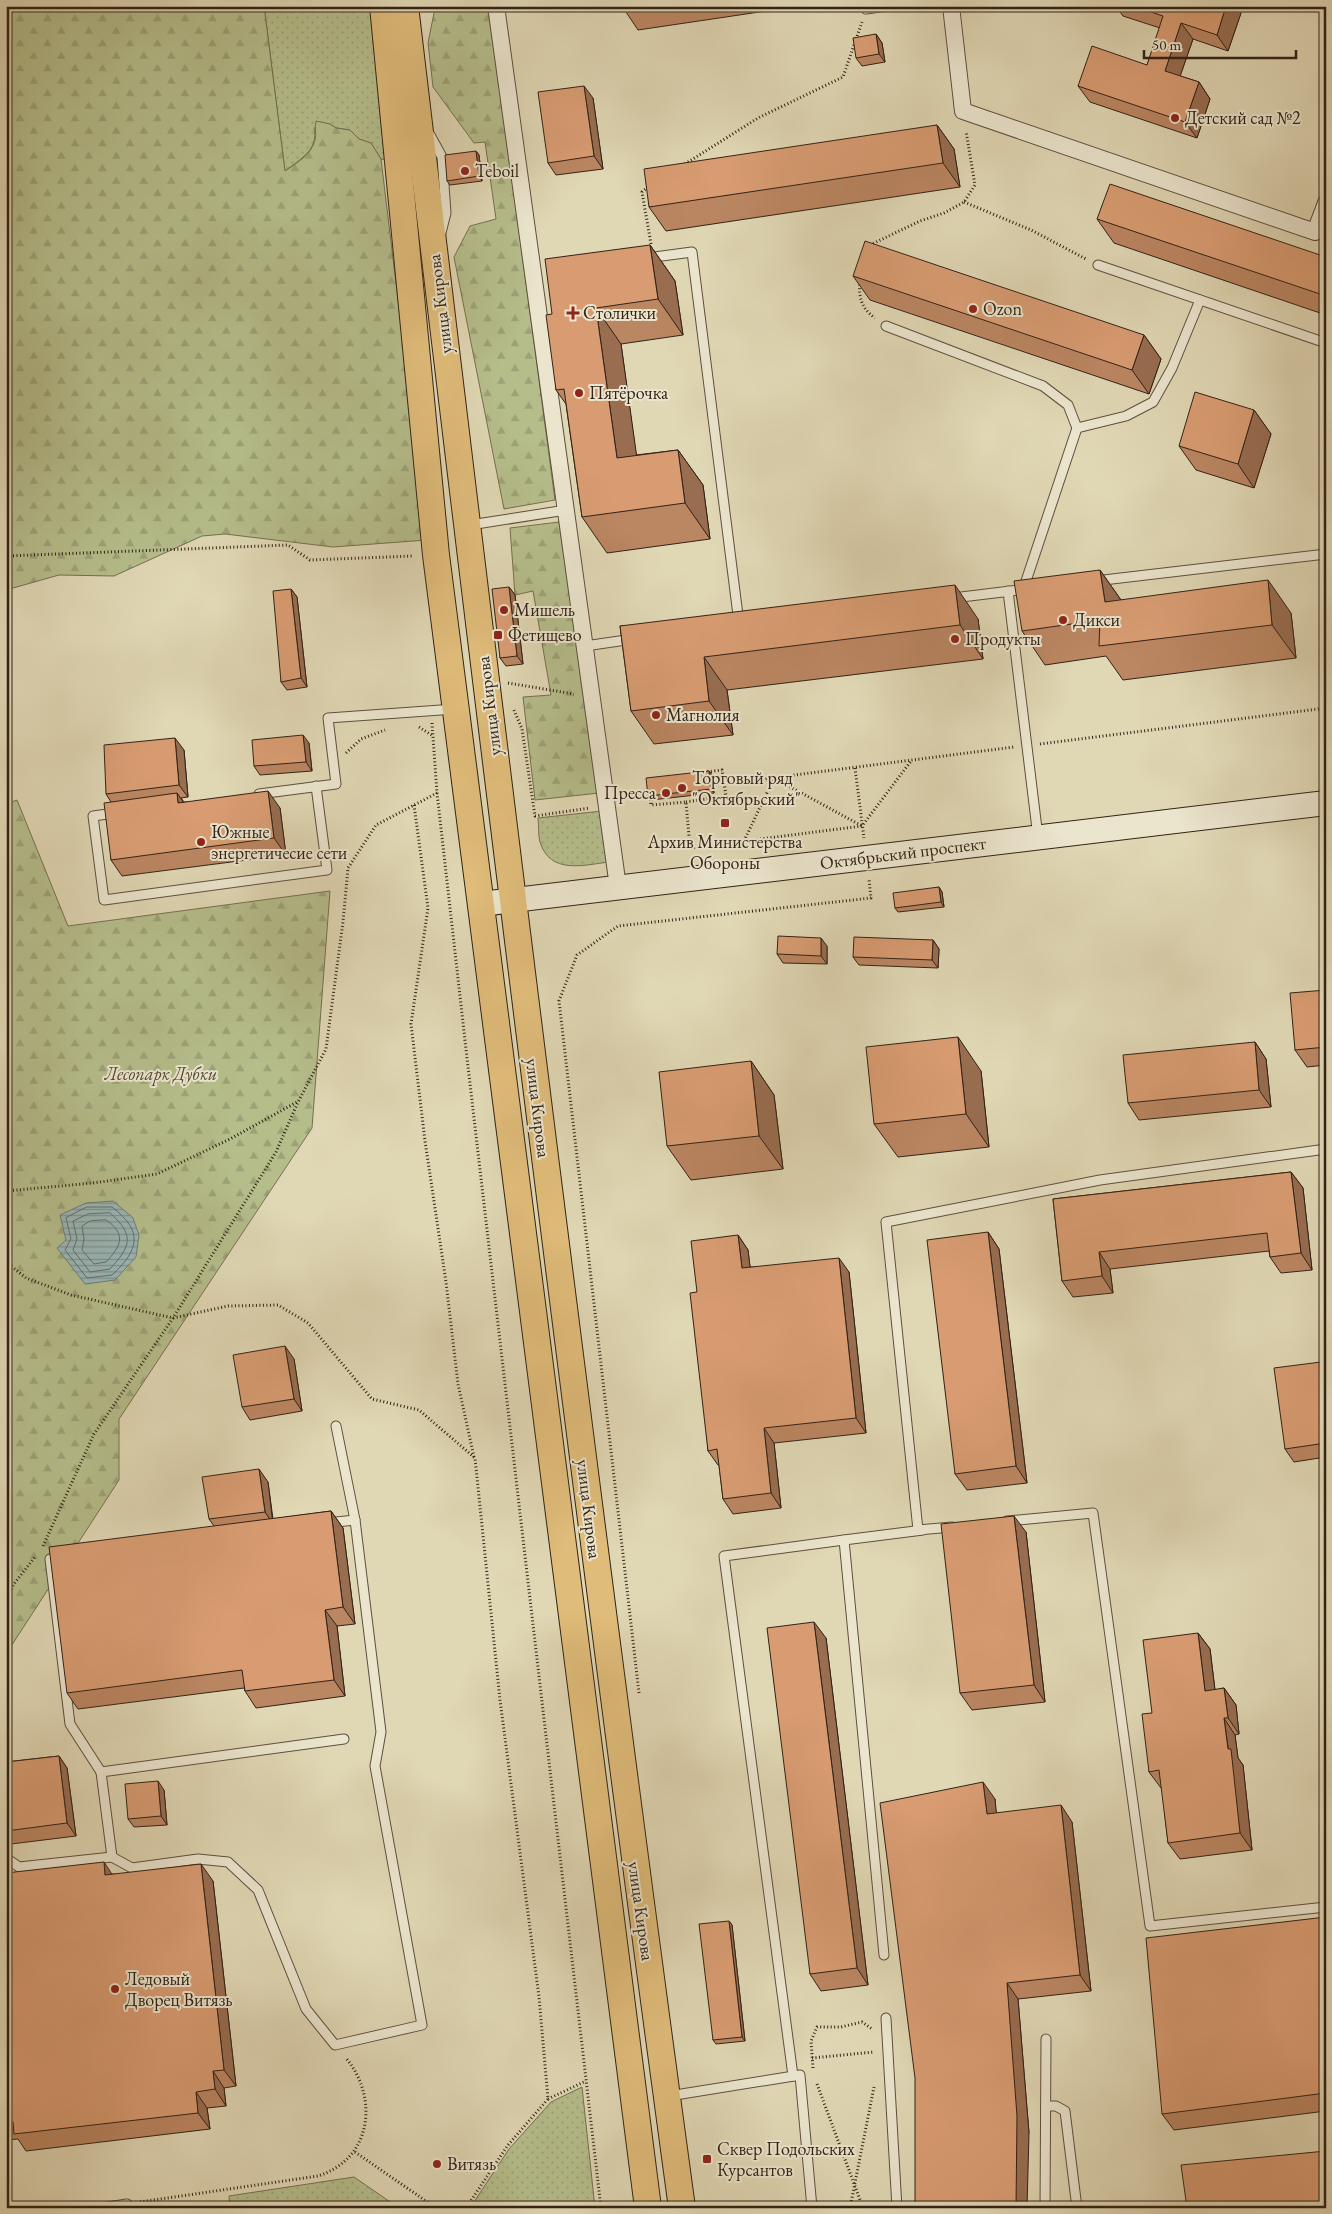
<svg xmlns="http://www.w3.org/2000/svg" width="1332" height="2214" font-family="'EB Garamond',serif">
  <defs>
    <pattern id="grass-dots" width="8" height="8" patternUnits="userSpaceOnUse" patternTransform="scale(1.25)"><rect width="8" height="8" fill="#b5bd8b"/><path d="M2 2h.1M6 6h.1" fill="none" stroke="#9ca277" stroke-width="1.8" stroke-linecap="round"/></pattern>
    <pattern id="forest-firs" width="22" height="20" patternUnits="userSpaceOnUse" patternTransform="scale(1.25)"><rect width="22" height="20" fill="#b5bd8b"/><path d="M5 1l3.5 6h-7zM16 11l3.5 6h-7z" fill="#9ca277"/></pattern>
    <pattern id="water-rules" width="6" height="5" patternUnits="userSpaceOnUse" patternTransform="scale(1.25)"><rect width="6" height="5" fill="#99b7b8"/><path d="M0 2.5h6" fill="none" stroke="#7d9495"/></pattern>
  </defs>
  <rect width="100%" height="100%" fill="#e0d7b4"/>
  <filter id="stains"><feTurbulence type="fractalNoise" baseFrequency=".004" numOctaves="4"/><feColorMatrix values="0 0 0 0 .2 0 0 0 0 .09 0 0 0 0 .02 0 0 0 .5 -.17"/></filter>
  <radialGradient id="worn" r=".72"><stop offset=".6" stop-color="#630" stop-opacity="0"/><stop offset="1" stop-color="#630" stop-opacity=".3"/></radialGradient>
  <g fill="url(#grass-dots)" stroke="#747050">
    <path d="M264 6H372L389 160 381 159 371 143 359 139 350 130 336 128 330 124 314 128C319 150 300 159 285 171Z"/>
    <path d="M602 811 609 862C584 865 550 875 540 842 538 835 539 826 538 818Z"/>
    <polygon points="582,2087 595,2208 470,2208 509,2149 551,2102"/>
    <polygon points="354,2177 399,2208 230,2208 229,2196"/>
  </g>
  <g fill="url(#forest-firs)" stroke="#747050">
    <path d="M6 6H264L285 171C296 164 312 154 315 140 317 134 314 128 316 121L330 124 336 128 350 130 359 139 371 143 381 159 427 540 333 547 225 534 202 536 114 576 59 575 6 590Z"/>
    <polygon points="437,6 489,6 555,500 504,509 454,257 470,226 496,219 485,142 474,143 433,87 428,43 435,8"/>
    <polygon points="559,522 599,793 535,800 523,697 551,695 533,591 515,595 510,528"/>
    <polygon points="17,800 68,926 330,891 312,1128 119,1419 119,1480 6,1654 6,804"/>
  </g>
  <polygon fill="url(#water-rules)" stroke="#707b77" points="113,1201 133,1218 139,1235 136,1257 115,1280 85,1284 57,1248 66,1240 60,1215 86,1203"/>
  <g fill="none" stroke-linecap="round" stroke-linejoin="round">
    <g stroke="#666c67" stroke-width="1">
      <path d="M87 1207H112C143 1231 140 1249 112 1275L87 1278 65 1250 71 1239 66 1218Z"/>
      <path d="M110 1213C135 1235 131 1246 110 1269L90 1272 73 1250 77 1239 73 1221 88 1214Z"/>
      <path d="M106 1220C127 1234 121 1246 106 1262L94 1264 82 1250 84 1239 82 1226 90 1221Z"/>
    </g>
    <defs>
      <g id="lane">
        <polyline points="865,6 866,9 887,6"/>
        <polyline points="430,135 442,157 446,213 441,233"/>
        <polyline points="647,258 692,252 739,623"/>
        <polyline points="1098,265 1326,343"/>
        <polyline points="886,326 1043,386 1068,405 1077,428 1023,590"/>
        <polyline points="1077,428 1126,416 1153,402 1172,368 1200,300"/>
        <polyline points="470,525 566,510"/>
        <polyline points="1095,581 1326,554"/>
        <polyline points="1008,591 1038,837"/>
        <polyline points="953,598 1027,589"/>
        <polyline points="585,646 633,639"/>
        <polyline points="259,794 336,784 328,718 455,709"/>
        <polyline points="115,813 93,816 104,900 327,870 316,786"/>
        <polyline points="1007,1521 1093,1513 1150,1926 1326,1907"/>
        <polyline points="327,1523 355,1520"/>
        <polyline points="952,1527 918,1530 886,1222 1100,1180 1326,1149"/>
        <polyline points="61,1558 50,1559 70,1724 101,1772"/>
        <polyline points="112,1857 101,1772 344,1739"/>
        <polyline points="6,1858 19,1867 112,1857 132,1868 198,1859 228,1862 258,1890 306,2009 335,2045 422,2025 375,1766 381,1732 355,1520 336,1426"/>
        <polyline points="884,1955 844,1540 923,1530"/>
        <polyline points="886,2018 897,2208"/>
        <polyline points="793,2076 724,1556 844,1540"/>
        <polyline points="669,2096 800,2075 812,2208"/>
        <polyline points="1046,2106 1056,2106 1065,2111 1077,2208"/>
        <polyline points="101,2208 127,2204 127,2208"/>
        <polyline points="1045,2208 1046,2039"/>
      </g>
      <g id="street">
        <polyline points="496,6 618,887"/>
        <polyline points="951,6 963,111 1315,232 1326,203"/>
      </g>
      <polyline id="secondary" points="481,904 1326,803"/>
      <g id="primary">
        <polyline points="383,6 436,555 648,2208"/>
        <path d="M405 6C492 741 582 1475 682 2208"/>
      </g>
    </defs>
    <use href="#lane" stroke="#5e4f3e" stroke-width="11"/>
    <use href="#street" stroke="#5e4f3e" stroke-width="18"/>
    <use href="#secondary" stroke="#322216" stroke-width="26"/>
    <use href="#primary" stroke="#322216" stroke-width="28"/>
    <g stroke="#322216" stroke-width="3" stroke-dasharray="1 2.5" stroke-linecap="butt">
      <polyline points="685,164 758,118 843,77 862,22"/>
      <polyline points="648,187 642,192 651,244"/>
      <polyline points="964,202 1031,230 1086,259"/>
      <polyline points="870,245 920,221 944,213 964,202 975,185 966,131"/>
      <path d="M860 281C858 297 862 309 875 318"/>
      <polyline points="6,556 288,545 310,560 413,556"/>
      <polyline points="508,683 574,694"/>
      <polyline points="514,710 522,729 535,816 590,808"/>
      <polyline points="432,723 437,793 467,1058 601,2208"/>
      <polyline points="419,727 433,736"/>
      <polyline points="1040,744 1326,708"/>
      <polyline points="346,753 361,739 385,730"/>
      <polyline points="855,768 864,838"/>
      <polyline points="724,784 1014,747"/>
      <polyline points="650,796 651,805 686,802 690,848 862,826 911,761"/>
      <polyline points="686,802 726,796 722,770 706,772"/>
      <polyline points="414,805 428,908 411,1024 425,1141 446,1282 458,1384 474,1457"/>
      <polyline points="744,841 774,778 862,826"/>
      <polyline points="6,1191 93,1183 157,1174 230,1139 297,1102"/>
      <polyline points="6,1262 26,1278 71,1295 173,1318 228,1306 278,1305 308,1323 372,1399 419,1410 475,1458 500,1700 539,1997 548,2099 508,2145 466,2208"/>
      <polyline points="43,1546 94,1434 173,1318 276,1152 298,1102 326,1049 343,922 348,868 376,825 437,793"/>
      <polyline points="6,1606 13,1585 35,1557"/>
      <polyline points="639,1693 559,1001 577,955 618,926 871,898 869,879"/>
      <polyline points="812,2058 874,2052"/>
      <polyline points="813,2068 811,2041 817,2027 841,2027 862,2022 872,2029"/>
      <polyline points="817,2084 863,2208"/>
      <polyline points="548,2099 586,2081"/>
      <polyline points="355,2152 436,2208"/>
      <path d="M140 2202 318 2176C372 2159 379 2098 346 2058"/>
      <polyline points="850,2208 874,2087"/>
    </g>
    <use href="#lane" stroke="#ebe5ce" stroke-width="9"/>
    <use href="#street" stroke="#ebe5ce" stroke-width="16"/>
    <use href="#secondary" stroke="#ebe5ce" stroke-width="24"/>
    <use href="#primary" stroke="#e0bc7a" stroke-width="26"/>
  </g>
  <g fill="#bb8662" stroke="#322216">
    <polygon points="622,6 800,6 638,30"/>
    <polygon points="1116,6 1236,6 1241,13 1228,51 1193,39 1180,76 1199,82 1210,99 1197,138 1090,102 1078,86 1147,65 1160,28 1123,16"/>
    <polygon points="876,34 882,43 885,62 862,66 856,58"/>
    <polygon points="593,98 603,169 556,175 548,163"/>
    <polygon points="937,125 954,149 960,187 666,231 649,207"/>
    <polygon points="476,151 479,155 482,181 450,185 447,181"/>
    <polygon points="1097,219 1326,257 1326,315 1114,243"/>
    <polygon points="650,245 675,281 683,335 621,344 636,455 678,450 703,485 710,539 607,553 582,517 566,404 556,390 552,314"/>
    <polygon points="853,276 1144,335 1161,359 1149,394 870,300"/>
    <polygon points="1254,410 1271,434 1254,488 1196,470 1179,446"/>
    <polygon points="1100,570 1121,600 1291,613 1296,658 1123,680 1106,656 1045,665 1022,631"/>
    <polygon points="509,587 515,595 523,664 506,666 500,658"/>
    <polygon points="291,589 297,597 307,687 287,690 281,682"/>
    <polygon points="978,619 983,659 727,690 733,735 654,744 631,711 620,626"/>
    <polygon points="309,743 312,771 260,775 254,766"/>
    <polygon points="184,750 188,797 181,798 184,802 280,808 286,855 122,876 111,860 111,802 106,794"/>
    <polygon points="709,771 712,775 714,793 651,800 648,796"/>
    <polygon points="939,887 942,892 944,907 898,912 895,908"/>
    <polygon points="933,940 939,949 938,968 859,965 853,957"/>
    <polygon points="827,946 827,964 783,963 777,954"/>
    <polygon points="1326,990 1326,1065 1307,1067 1295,1050"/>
    <polygon points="1255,1042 1266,1059 1271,1107 1139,1120 1128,1103"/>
    <polygon points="751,1061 774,1095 783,1169 691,1180 667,1146"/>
    <polygon points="981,1071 989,1147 898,1157 874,1124"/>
    <polygon points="1291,1172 1303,1188 1312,1270 1281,1273 1270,1257 1269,1251 1110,1269 1113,1293 1073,1297 1062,1281 1053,1199"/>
    <polygon points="988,1232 999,1249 1027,1483 967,1490 955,1474"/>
    <polygon points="738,1235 748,1250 750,1267 849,1272 866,1433 774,1443 781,1508 733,1514 723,1499 719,1465 718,1465 708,1451 697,1292"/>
    <polygon points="294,1359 302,1411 250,1420 242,1407"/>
    <polygon points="1321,1362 1326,1369 1326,1457 1294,1462 1285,1449"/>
    <polygon points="268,1482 273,1519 331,1511 343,1528 355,1624 337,1626 345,1696 256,1708 245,1691 244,1688 78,1709 67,1693 214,1526 209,1519"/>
    <polygon points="1026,1532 1045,1702 972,1710 960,1693"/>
    <polygon points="1198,1633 1210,1649 1215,1690 1224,1688 1236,1705 1239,1734 1235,1735 1238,1758 1243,1765 1252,1850 1180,1859 1168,1843 1162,1788 1161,1788 1149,1772 1152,1713"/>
    <polygon points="826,1638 868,1985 821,1991 810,1974"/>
    <polygon points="59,1756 67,1768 76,1836 11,1844 6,1837 6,1762"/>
    <polygon points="164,1790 167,1825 134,1827 128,1819"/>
    <polygon points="995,1799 996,1813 1072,1822 1091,1991 1018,1999 1029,2133 915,2208"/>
    <polygon points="6,1873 112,1874 213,1881 236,2086 224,2088 226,2106 207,2108 210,2129 26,2151 18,2139 6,2140"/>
    <polygon points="1326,1917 1326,2111 1174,2130 1162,2114"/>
    <polygon points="729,1921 732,1925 745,2041 716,2044 713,2040"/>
  </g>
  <g fill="#986d50" stroke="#322216">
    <polygon points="1226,6 1236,6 1241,13 1228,51 1217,35"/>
    <polygon points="1181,23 1193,39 1176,88 1165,71"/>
    <polygon points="876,34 882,43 885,62 879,54"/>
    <polygon points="1199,82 1210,99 1197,138 1185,122"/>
    <polygon points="584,86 593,98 603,169 594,156"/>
    <polygon points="937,125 954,149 960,187 943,163"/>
    <polygon points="476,151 479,155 482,181 479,176"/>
    <polygon points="650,245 675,281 683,335 658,299"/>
    <polygon points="596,308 621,344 642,494 617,458"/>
    <polygon points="1144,335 1161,359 1149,394 1132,370"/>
    <polygon points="1254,410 1271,434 1254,488 1238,464"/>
    <polygon points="678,450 703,485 710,539 685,503"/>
    <polygon points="1100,570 1123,603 1105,602"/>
    <polygon points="1268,580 1291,613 1296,658 1272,625"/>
    <polygon points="955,585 978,619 983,659 960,625"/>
    <polygon points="509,587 515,595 523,664 517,656"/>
    <polygon points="291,589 297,597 307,687 301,678"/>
    <polygon points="704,657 727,690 733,735 709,701"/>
    <polygon points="303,735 309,743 312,771 306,762"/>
    <polygon points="175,738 184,750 188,797 179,785"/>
    <polygon points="709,771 712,775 714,793 711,789"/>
    <polygon points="268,791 280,808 286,855 274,838"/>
    <polygon points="177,793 189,810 178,803"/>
    <polygon points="939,887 942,892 944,907 941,902"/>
    <polygon points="821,938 827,946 827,964 821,956"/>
    <polygon points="933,940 939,949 938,968 932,960"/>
    <polygon points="958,1037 981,1071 989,1147 966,1114"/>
    <polygon points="1255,1042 1266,1059 1271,1107 1259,1090"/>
    <polygon points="751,1061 774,1095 783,1169 759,1136"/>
    <polygon points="1291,1172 1303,1188 1312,1270 1301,1253"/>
    <polygon points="988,1232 999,1249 1027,1483 1016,1466"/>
    <polygon points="738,1235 748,1250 752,1283 742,1268"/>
    <polygon points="1099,1252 1110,1269 1113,1293 1102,1276"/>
    <polygon points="839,1258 849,1272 866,1433 856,1418"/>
    <polygon points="285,1346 294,1359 302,1411 294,1399"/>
    <polygon points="1321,1362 1326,1369 1326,1400"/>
    <polygon points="764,1428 774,1443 781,1508 771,1493"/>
    <polygon points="259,1469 268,1482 273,1524 265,1512"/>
    <polygon points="331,1511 343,1528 355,1624 343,1607"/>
    <polygon points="1014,1516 1026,1532 1045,1702 1034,1685"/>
    <polygon points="325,1610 337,1626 345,1696 334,1680"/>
    <polygon points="814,1622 826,1638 868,1985 857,1968"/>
    <polygon points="1198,1633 1210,1649 1217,1707 1205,1691"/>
    <polygon points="1224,1688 1236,1705 1239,1734 1228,1718"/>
    <polygon points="1224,1718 1235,1735 1238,1758 1243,1765 1252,1850 1240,1833"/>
    <polygon points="59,1756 67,1768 76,1836 67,1823"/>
    <polygon points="158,1781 164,1790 167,1825 161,1816"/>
    <polygon points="983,1782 995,1799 998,1830 987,1814"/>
    <polygon points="1061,1805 1072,1822 1091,1991 1080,1975"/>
    <polygon points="104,1862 115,1879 105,1875"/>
    <polygon points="201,1864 213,1881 236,2086 224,2070"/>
    <polygon points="729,1921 732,1925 745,2041 742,2037"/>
    <polygon points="1007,1983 1018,1999 1029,2133 1027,2208 1016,2208"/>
    <polygon points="213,2071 224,2088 226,2106 215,2089"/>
    <polygon points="196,2092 207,2108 210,2129 198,2113"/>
  </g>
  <g fill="#d99c72" stroke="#322216">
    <polygon points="1133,6 1226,6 1217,35 1181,23 1165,71 1199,82 1185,122 1078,86 1092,46 1147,65 1163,16"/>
    <polygon points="876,34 879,54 856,58 853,38"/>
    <polygon points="584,86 594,156 548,163 538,92"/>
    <polygon points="937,125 943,163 649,207 644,169"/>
    <polygon points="476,151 479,176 447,181 445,155"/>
    <polygon points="1110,184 1326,257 1326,296 1097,219"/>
    <polygon points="865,241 1144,335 1132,370 853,276"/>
    <polygon points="650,245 658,299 596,308 617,458 678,450 685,503 582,517 564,389 556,390 546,315 552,314 545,259"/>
    <polygon points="1195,392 1254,410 1238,464 1179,446"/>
    <polygon points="1100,570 1105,602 1268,580 1272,625 1099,646 1100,620 1022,631 1014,581"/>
    <polygon points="955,585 960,625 704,657 709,701 631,711 620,626"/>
    <polygon points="509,587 517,656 500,658 492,589"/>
    <polygon points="291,589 301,678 281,682 273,591"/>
    <polygon points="303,735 306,762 254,766 252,740"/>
    <polygon points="175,738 179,785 106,794 104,745"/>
    <polygon points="709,771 711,789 648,796 646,778"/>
    <polygon points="268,791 274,838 111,860 104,803 177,793 178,803"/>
    <polygon points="939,887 941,902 895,908 893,893"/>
    <polygon points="778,936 821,938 821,956 777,954"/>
    <polygon points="854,937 933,940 932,960 853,957"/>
    <polygon points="1326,990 1326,1047 1295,1050 1290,993"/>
    <polygon points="958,1037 966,1114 874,1124 866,1047"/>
    <polygon points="1255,1042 1259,1090 1128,1103 1123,1055"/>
    <polygon points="751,1061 759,1136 667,1146 659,1072"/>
    <polygon points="1291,1172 1301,1253 1270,1257 1267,1233 1099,1252 1102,1276 1062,1281 1053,1199"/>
    <polygon points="988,1232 1016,1466 955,1474 927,1240"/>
    <polygon points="738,1235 742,1268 839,1258 856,1418 764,1428 771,1493 723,1499 717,1449 708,1451 690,1293 697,1292 691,1241"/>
    <polygon points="285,1346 294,1399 242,1407 233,1355"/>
    <polygon points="1321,1362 1326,1400 1326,1443 1285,1449 1274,1368"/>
    <polygon points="259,1469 265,1512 209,1519 202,1477"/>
    <polygon points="331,1511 343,1607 325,1610 334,1680 245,1691 242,1670 67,1693 49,1547"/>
    <polygon points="1014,1516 1034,1685 960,1693 941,1524"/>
    <polygon points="814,1622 857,1968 810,1974 767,1628"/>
    <polygon points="1198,1633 1205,1691 1224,1688 1228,1718 1224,1718 1228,1749 1231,1749 1240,1833 1168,1843 1159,1770 1149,1772 1142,1714 1152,1713 1143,1640"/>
    <polygon points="59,1756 67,1823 6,1831 6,1762"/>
    <polygon points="158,1781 161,1816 128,1819 125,1784"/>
    <polygon points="983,1782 987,1814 1061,1805 1080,1975 1007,1983 1017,2116 1016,2208 915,2208 915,2078 880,1803"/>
    <polygon points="104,1862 105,1875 201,1864 224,2070 213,2071 215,2089 196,2092 198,2113 14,2134 13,2122 6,2122 6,1873"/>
    <polygon points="1326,1917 1326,2093 1162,2114 1146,1938"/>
    <polygon points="729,1921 742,2037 713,2040 699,1924"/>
    <polygon points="1326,2151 1326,2208 1187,2208 1181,2165"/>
  </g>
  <g fill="#8f2418" stroke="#ebe5ce" stroke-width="2">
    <circle cx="1175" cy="118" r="5"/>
    <circle cx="465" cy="171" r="5"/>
    <circle cx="973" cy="309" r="5"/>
    <path d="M570.5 305.5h5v5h5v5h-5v5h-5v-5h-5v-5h5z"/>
    <circle cx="579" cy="393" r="5"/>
    <circle cx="504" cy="610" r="5"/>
    <circle cx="1063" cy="620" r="5"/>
    <rect x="493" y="630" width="10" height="10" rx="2.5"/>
    <circle cx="955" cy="639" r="5"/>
    <circle cx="656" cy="715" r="5"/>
    <circle cx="682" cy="788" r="5"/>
    <circle cx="666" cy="793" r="5"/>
    <rect x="720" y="818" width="10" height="10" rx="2.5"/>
    <circle cx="201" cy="842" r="5"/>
    <circle cx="115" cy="1989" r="5"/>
    <rect x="702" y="2154" width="10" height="10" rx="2.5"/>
    <circle cx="437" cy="2164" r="5"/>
  </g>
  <g text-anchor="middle" stroke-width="4" stroke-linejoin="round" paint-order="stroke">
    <g font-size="18" fill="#322216" stroke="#ebe5ce" text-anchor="start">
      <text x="1185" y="124">Детский сад №2</text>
      <text x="475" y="177">Teboil</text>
      <text x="983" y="315">Ozon</text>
      <text x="583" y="319">Столички</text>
      <text x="589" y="399">Пятёрочка</text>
      <text x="514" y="616">Мишель</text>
      <text x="1073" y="626">Дикси</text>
      <text x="508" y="641">Фетищево</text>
      <text x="965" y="645">Продукты</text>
      <text x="666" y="721">Магнолия</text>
      <text x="692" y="784">Торговый ряд<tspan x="692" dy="21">"Октябрьский"</tspan></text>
      <text x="656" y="799" text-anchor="end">Пресса</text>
      <text x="211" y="838">Южные<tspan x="211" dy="21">энергетичесие сети</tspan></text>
      <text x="725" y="848" text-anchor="middle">Архив Министерства<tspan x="725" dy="21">Обороны</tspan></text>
      <text x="125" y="1985">Ледовый<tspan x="125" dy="21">Дворец Витязь</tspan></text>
      <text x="717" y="2155">Сквер Подольских<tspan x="717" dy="21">Курсантов</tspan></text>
      <text x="447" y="2170">Витязь</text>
    </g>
    <g font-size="18" fill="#322216" stroke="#ebe5ce">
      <text transform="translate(440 304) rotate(-97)" y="6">улица Кирова</text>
      <text transform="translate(489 706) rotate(-97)" y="6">улица Кирова</text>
      <text transform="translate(903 853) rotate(-7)" y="6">Октябрьский проспект</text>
      <text transform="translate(538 1108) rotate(83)" y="6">улица Кирова</text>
      <text transform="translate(589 1509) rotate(83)" y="6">улица Кирова</text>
      <text transform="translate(641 1911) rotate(82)" y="6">улица Кирова</text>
    </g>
    <g font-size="18" font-style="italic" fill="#534933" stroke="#ebe5ce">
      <text x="161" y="1080">Лесопарк Дубки</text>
    </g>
  </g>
  <rect width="1332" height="2214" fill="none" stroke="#e0d7b4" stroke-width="25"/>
  <rect x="8" y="8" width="1317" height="2199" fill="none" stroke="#322216" stroke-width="2.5"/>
  <rect x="12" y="12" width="1307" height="2189" fill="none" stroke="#322216"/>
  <path d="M1144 50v8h152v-8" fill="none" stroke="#322216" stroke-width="2.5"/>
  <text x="1152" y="50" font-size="15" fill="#322216" stroke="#ebe5ce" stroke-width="4" paint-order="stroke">50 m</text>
  <rect width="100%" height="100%" filter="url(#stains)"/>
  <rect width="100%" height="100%" fill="url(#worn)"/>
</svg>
